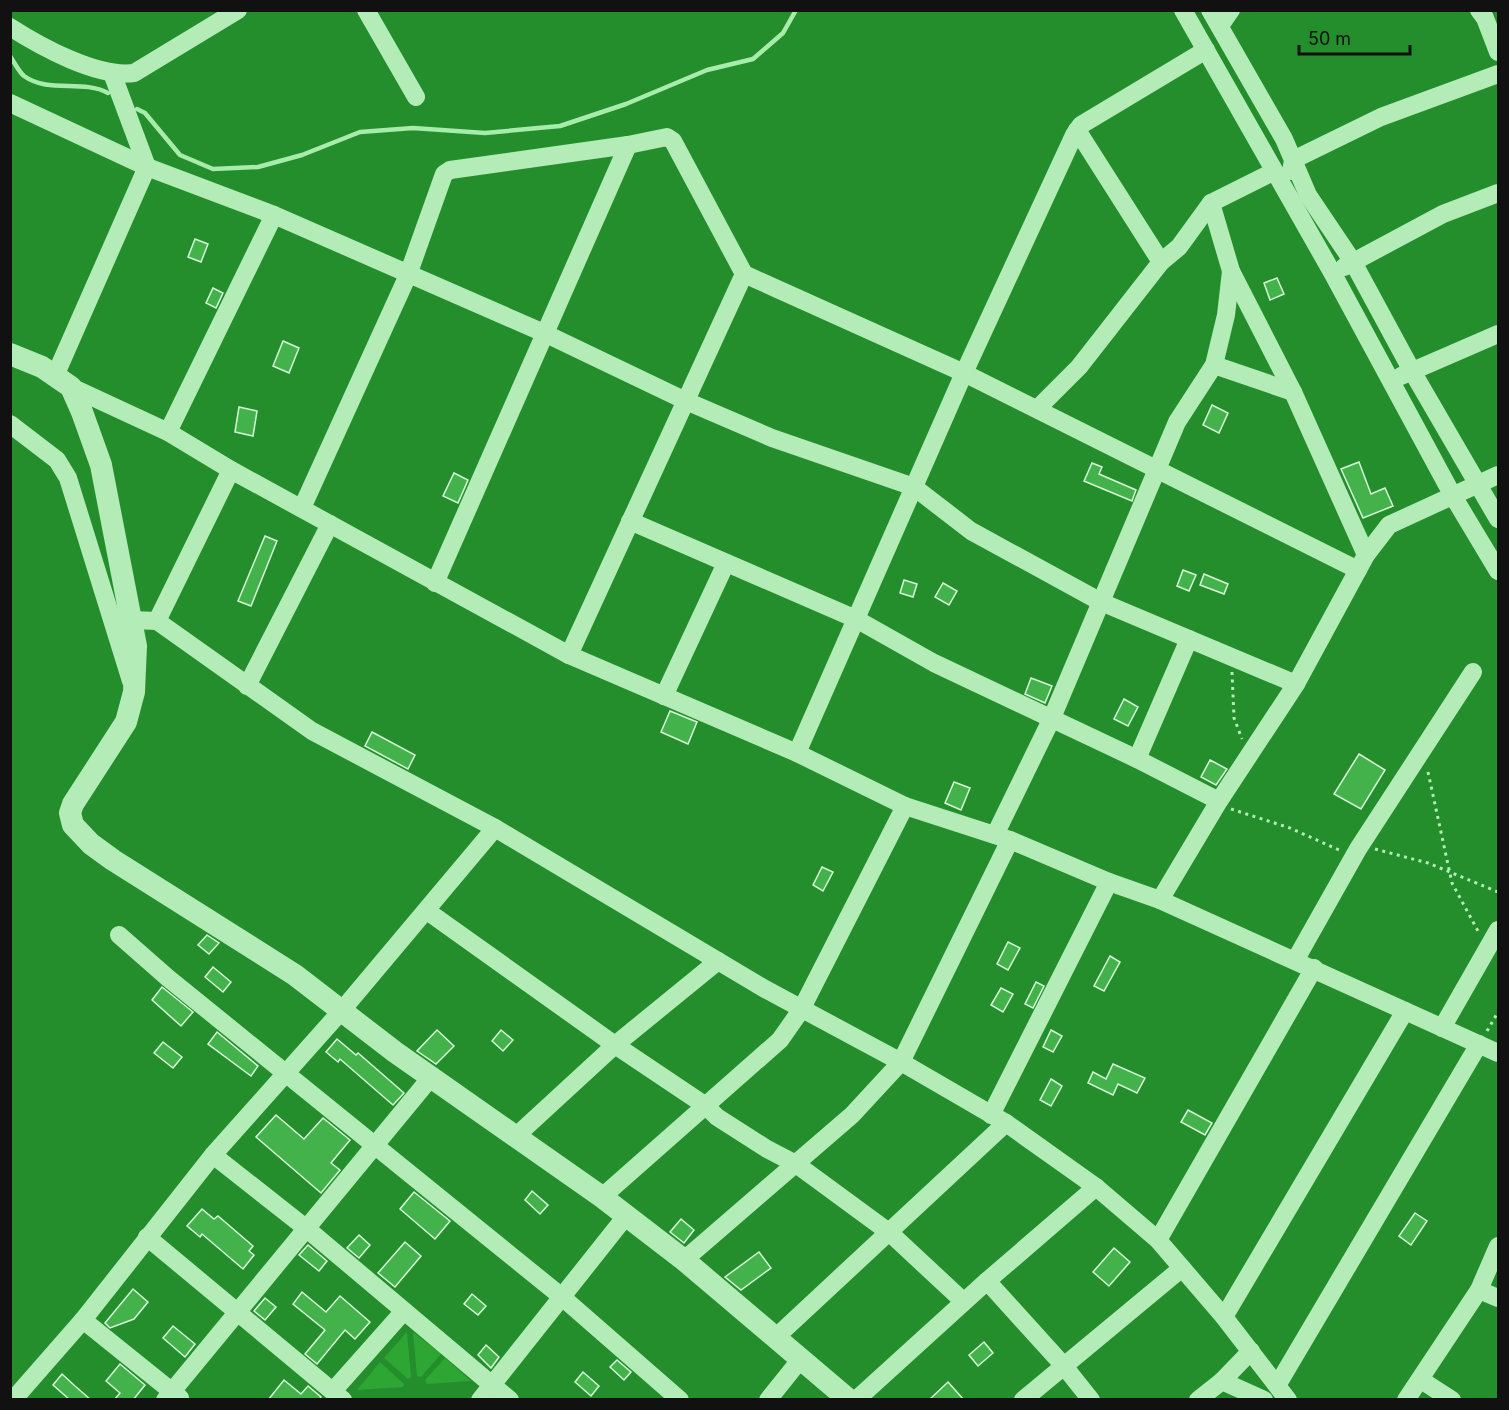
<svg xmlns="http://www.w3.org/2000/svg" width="1509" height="1410" font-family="Inter,sans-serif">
  <rect width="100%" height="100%" fill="#238e2b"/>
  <g fill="#2da634">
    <polygon points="407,1332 411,1377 408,1379 384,1358"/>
    <polygon points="413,1332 441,1354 421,1377 417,1376"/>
    <polygon points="445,1358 471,1381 427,1384 425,1380"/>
    <polygon points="380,1362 404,1384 403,1387 357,1390"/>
  </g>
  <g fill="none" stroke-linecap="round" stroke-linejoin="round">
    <g stroke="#a7ecaa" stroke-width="4.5">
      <path d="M10 56C14 62 19 72 24 76 49 94 82 79 108 93"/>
      <polyline points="137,109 145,113 180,155 213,169 258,167 302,155 360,132 413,128 485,133 560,126 626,104 707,70 753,59 783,33 796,10"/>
    </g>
  </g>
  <g fill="#43b24b" stroke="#d8f9da" stroke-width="1.5">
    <polygon points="195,239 208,244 201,262 188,257"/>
    <polygon points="1277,278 1284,294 1270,300 1264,283"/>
    <polygon points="213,288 223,293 216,308 206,303"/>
    <polygon points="283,341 299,348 289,373 273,366"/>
    <polygon points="1212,405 1228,413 1219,433 1203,425"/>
    <polygon points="239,407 257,411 253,436 235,432"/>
    <polygon points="1359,462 1371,494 1385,488 1393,506 1363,518 1341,469"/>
    <polygon points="1092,463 1102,467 1099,474 1136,490 1132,501 1084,481"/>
    <polygon points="454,473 468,480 458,503 443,496"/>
    <polygon points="265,536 277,541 251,606 238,601"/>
    <polygon points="1183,570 1196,575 1189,591 1177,586"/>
    <polygon points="1204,574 1228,584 1224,594 1200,585"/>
    <polygon points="904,580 917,584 913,597 900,593"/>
    <polygon points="943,583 957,591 949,605 935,597"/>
    <polygon points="1031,678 1052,686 1045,703 1025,694"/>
    <polygon points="1124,699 1138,707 1128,726 1114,719"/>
    <polygon points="670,711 697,722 688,744 661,732"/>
    <polygon points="372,732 415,755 408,769 365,746"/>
    <polygon points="1359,754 1385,770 1361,809 1334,794"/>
    <polygon points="1210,760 1227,769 1216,785 1201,777"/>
    <polygon points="954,782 970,788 961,810 945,803"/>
    <polygon points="822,867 833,872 823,891 813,885"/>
    <polygon points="207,935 219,943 209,954 198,945"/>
    <polygon points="1008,942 1020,948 1008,970 997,964"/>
    <polygon points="1110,956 1120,962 1104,991 1094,986"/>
    <polygon points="213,967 231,982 223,992 205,977"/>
    <polygon points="1036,982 1044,986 1033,1008 1025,1004"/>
    <polygon points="162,987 193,1012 181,1026 152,1000"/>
    <polygon points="1001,988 1013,994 1003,1012 991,1005"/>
    <polygon points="437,1030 454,1046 436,1064 417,1051"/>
    <polygon points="501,1030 513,1040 503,1051 492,1041"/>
    <polygon points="1051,1030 1062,1036 1053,1052 1043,1047"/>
    <polygon points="217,1032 258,1066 251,1076 208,1044"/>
    <polygon points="337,1039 356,1055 358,1053 404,1093 393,1105 340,1059 338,1062 326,1052"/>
    <polygon points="163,1042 182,1057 173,1068 154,1053"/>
    <polygon points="1113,1064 1145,1078 1137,1093 1118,1084 1113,1095 1088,1083 1093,1072 1106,1079"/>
    <polygon points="1051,1079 1062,1086 1051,1106 1040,1100"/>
    <polygon points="1188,1110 1212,1123 1205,1135 1181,1122"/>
    <polygon points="276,1115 304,1139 323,1118 350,1140 331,1163 340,1170 321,1193 256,1137"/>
    <polygon points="532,1191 548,1205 540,1214 525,1200"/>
    <polygon points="414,1192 450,1221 435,1239 400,1209"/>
    <polygon points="202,1209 214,1219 218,1216 253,1246 249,1251 254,1255 243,1269 202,1234 200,1237 187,1226"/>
    <polygon points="1415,1213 1427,1221 1411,1245 1399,1236"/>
    <polygon points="681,1219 694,1230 684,1243 670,1232"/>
    <polygon points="359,1235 370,1245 359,1258 347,1248"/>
    <polygon points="405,1242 421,1256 395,1287 378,1273"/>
    <polygon points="308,1245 327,1261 319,1271 299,1255"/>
    <polygon points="1114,1248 1130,1262 1109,1286 1093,1272"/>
    <polygon points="759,1252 771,1268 741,1290 725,1277"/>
    <polygon points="133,1289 148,1302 134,1319 110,1328 105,1323"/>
    <polygon points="302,1292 326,1312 340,1296 370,1322 355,1339 345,1330 317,1364 305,1354 325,1330 293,1304"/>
    <polygon points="472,1294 486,1306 478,1315 464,1304"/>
    <polygon points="265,1298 276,1307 265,1320 254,1311"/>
    <polygon points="173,1326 195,1344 185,1357 163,1338"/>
    <polygon points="984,1342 993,1353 978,1366 969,1355"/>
    <polygon points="486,1345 499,1357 491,1368 478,1355"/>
    <polygon points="617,1360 631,1372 624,1380 610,1367"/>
    <polygon points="120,1364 145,1385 133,1400 114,1400 120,1393 106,1381"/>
    <polygon points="583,1372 599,1386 591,1396 575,1382"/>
    <polygon points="62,1374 75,1386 91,1400 70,1400 53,1385"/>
    <polygon points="284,1380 301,1394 308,1386 321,1397 319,1400 268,1400"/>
    <polygon points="948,1382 964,1400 929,1400"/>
  </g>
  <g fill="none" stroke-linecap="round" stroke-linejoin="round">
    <g stroke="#b3ecb6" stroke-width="3" stroke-dasharray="3 4.5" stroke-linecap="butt">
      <polyline points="1232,672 1234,718 1242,739"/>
      <polyline points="1428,772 1452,883 1479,933"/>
      <polyline points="1231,809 1290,828 1339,850"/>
      <polyline points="1375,849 1428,863 1498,892"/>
      <polyline points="1487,1031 1498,1012"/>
    </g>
    <g stroke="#b3ecb6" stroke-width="18">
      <polyline points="366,10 416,97"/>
      <polyline points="1183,10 1333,274 1453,496 1498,571"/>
      <polyline points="1210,10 1284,139 1293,160 1291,171"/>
      <polyline points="1479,10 1485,18 1498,52"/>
      <polyline points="1220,26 1231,10"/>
      <path d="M10 27C41 47 98 78 134 73L238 10"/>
      <polyline points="1498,74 1381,117 1293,160 1308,195 1353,262 1412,371 1498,519"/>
      <polyline points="10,103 147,167 274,215 544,333 686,401 772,438 914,487 971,531 1101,602 1296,684"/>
      <polyline points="1077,130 1161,262 1179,247 1211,203 1273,172"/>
      <polyline points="1211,203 1231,271 1293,392 1366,555"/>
      <polyline points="1344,267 1443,214 1498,193"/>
      <polyline points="1214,365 1293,392"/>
      <polyline points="55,376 147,167 112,73"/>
      <polyline points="1401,376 1498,334"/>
      <polyline points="71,387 168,432 231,470 569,655 797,753 905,806 1010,840 1109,882 1160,900 1498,1053"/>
      <polyline points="1038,408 1079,367 1161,262"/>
      <polyline points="10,424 57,460 68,478 131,681"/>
      <polyline points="168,432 274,215"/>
      <polyline points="302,508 408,275 444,174 450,170 628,145 667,137 673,141 744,274 964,373 1358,570"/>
      <polyline points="630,521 856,619 934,663 1137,759 1219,801"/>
      <polyline points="435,583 628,145"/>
      <polyline points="131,620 157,621 312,731 495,828 765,989 901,1062 1006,1123 1096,1187 1158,1240 1224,1317 1288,1400"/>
      <polyline points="157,621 231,470"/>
      <polyline points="569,655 744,274"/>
      <polyline points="247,686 330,524"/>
      <polyline points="664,696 726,563"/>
      <polyline points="797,753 964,373 1074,135 1081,125 1206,50"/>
      <polyline points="1137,759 1189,639"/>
      <polyline points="995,835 1051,720 1177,422 1214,365 1226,315 1231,271"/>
      <polyline points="1160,900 1219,801 1296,684 1366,555 1389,525 1498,475"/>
      <polyline points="427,911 615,1045 706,1106 717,1117 767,1149 796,1164 890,1233 963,1301"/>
      <polyline points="119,935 168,978 562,1297 680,1400"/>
      <polyline points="1296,959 1358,849 1473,672"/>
      <polyline points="1442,1028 1498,930"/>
      <polyline points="991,1115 1109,882"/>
      <polyline points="515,1137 615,1045 718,961"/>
      <polyline points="213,1155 307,1229 510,1400"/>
      <polyline points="602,1197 780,1040 801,1010 905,806"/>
      <polyline points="147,1237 343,1400"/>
      <polyline points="1158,1240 1314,968"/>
      <polyline points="684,1260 852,1115 901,1062 1010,840"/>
      <polyline points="987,1281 1096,1187"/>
      <polyline points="1479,1290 1498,1298"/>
      <polyline points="1224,1317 1405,1011"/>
      <polyline points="83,1320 180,1398"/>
      <polyline points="775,1338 1006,1123"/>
      <polyline points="1421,1380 1452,1400"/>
      <polyline points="1222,1381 1264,1400"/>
      <polyline points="1278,1384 1479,1044"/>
      <polyline points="333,1391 404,1311"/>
      <polyline points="13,1400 83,1320 213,1155 343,1009 495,828"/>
      <polyline points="165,1400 432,1076"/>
      <polyline points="480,1400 626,1216"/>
      <polyline points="768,1400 800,1360"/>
      <polyline points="856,1400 987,1281 1064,1366 1023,1400"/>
      <polyline points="1091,1400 1064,1366 1182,1268"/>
      <polyline points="1198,1400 1222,1381 1251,1351"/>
      <polyline points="1406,1400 1479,1290 1498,1246"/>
    </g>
    <polyline stroke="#b3ecb6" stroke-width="22" points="10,354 42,367 71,387 82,412 101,465 136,646 134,692 126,722 73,804 70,813 73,825 91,844 113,860 295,975 395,1052 602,1197 684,1260 849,1400"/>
  </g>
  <rect width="1509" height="1410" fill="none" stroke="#111111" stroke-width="24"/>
  <path d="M1299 45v9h111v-9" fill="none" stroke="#111111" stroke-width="3"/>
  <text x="1308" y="45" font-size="18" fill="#111111" stroke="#238e2b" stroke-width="4.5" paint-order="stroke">50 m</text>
</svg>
